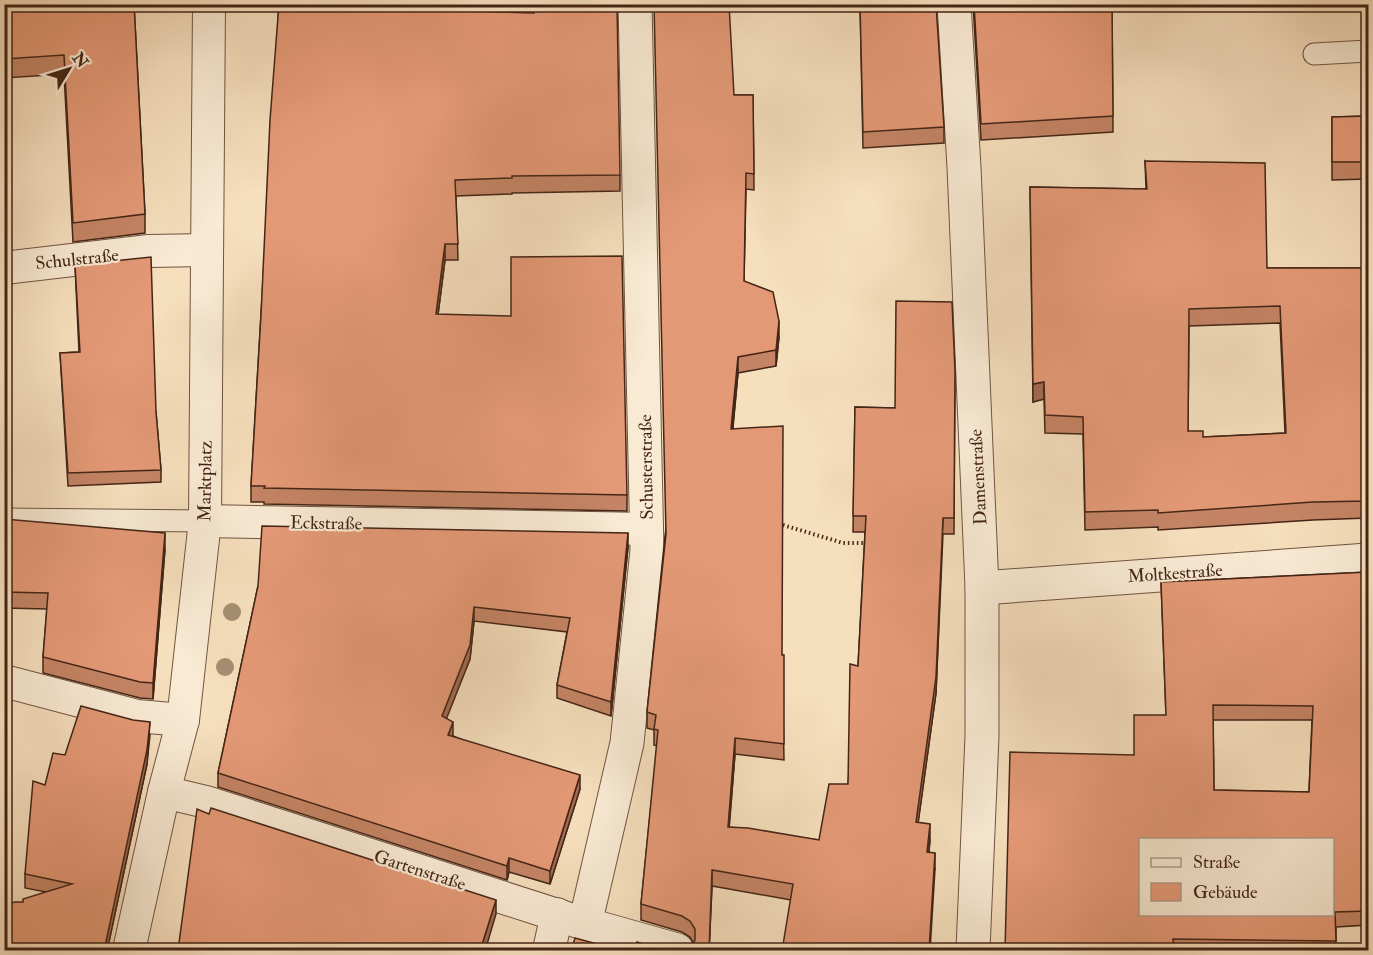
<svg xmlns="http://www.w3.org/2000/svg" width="1373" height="955" font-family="'IM FELL Double Pica',serif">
  <rect width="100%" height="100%" fill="#f6dfbd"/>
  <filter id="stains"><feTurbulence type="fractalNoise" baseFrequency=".00333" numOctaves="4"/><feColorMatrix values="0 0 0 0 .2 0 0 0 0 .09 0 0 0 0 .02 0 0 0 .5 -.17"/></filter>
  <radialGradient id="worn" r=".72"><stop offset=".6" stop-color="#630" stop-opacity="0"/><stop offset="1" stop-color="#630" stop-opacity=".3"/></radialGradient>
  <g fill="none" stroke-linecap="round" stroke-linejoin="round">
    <defs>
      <g id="service">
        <polyline points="1314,54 1368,51"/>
        <polyline points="4,519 205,521"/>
      </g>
      <g id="pedestrian">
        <polyline points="4,268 149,251 206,250"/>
        <polyline points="205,521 647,529"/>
        <polyline points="4,681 137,716 183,720"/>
        <polyline points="164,792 206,802 585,924"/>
        <polyline points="129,950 164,792 183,720 205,521 209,4"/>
        <polyline points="549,950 557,914"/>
      </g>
      <g id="minor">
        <polyline points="635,4 647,550 627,743 585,924 677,950"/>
        <polyline points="954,4 964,167 982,588 982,736 973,950"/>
        <polyline points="982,588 1368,560"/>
      </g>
    </defs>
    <use href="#service" stroke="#705440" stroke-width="23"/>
    <use href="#pedestrian" stroke="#705440" stroke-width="34"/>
    <use href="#minor" stroke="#705440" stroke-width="35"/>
    <polyline stroke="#442517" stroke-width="4" stroke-dasharray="1.5 3" stroke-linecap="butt" points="783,525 843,543 869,543"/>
    <use href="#service" stroke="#f9ead4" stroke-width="21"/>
    <use href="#pedestrian" stroke="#f9ead4" stroke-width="32"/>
    <use href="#minor" stroke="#f9ead4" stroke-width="33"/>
  </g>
  <g fill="#a58e72">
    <circle cx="232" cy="612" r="9"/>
    <circle cx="225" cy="667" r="9"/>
  </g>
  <g fill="#c48465" stroke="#442517" stroke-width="1.5" fill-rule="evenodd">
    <polygon points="4,4 134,4 145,214 145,233 73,242 64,74 4,78"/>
    <polygon points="279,4 417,4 417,9 620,175 620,191 512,193 512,194 456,196 458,260 445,260 438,315 627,495 627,511 264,504 264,502 251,502 251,486"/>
    <polygon points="860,4 944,127 944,143 863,148"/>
    <polygon points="973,4 1112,4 1113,132 981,140"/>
    <polygon points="734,95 753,95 754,190 746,189 744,281 779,337 776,366 738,373 733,428 782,655 784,760 735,754 729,827 819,840 848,784 858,666 865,532 853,532 855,407 895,408 955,371 954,534 943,534 936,693 918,823 930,840 929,852 935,869 791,900 712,886 709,951 690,948 693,942 690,937 682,932 641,920 641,904 657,746 654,745 654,730 647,728 647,712 665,536"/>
    <polygon points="1368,116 1368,179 1332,180 1332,117"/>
    <path d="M1145 161 1267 268H1368L1367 235H1368V518L1313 520 1158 530V527L1085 530 1083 434 1045 433 1044 399 1033 402 1030 187 1146 189ZM1280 323 1285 433 1203 437 1188 431 1189 326Z"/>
    <polygon points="75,265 156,412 161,470 161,482 68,486 60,353 79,352"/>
    <polygon points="4,267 11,347 11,366 4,367"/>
    <polygon points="4,519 165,549 153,699 140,698 43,673 43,657 47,609 4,608"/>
    <polygon points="628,547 611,716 557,698 557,685 567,632 474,621 470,659 446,718 453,736 580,789 550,884 509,872 507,880 218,787 218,773 258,586"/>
    <path d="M1368 572V925L1336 927V951H1005L1134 755 1166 715 1161 582ZM1213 720H1312L1309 792 1214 790Z"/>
    <polygon points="150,735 147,764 107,951 23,902 46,892 25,888 25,874 65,755"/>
  </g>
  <g fill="#a06b53" stroke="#442517" stroke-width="1.5">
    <polygon points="445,244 445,260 436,330 436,314"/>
    <polygon points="779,321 779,337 776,366 776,350"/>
    <polygon points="738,357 738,373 731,445 731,429"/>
    <polygon points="1044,382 1044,399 1033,402 1033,384"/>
    <polygon points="943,518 936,693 916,838 916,822"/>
    <polygon points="165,533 165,549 153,699 153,683"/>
    <polygon points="628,533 628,547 611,716 611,702"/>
    <polygon points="474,607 474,621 470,659 442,730 442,716"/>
    <polygon points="150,722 147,764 107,951 104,951"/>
    <polygon points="453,722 453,735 448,748 448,735"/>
    <polygon points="735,738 735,754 728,843 728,827"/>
    <polygon points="580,775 580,789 550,884 550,871"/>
    <polygon points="930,824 930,840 927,868 927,852"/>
    <polygon points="935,853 935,869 930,951 929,951"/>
    <polygon points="509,858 509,872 507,880 507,866"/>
    <polygon points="712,870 712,886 709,951"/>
    <polygon points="496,900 496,914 485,951 480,951"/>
  </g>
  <g fill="#e49976" stroke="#442517" stroke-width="1.5" fill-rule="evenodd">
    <polygon points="4,4 134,4 145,214 73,223 64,55 4,59"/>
    <polygon points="279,4 416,4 415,9 534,13 534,4 617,4 620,175 512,176 512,178 455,180 458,244 445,244 436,314 511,316 511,257 622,256 627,495 264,488 265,486 251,486 261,315 270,120"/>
    <polygon points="654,4 729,4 734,95 753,95 754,174 746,173 744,281 773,292 779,321 776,350 738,357 731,429 783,426 782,655 784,655 784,744 735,738 728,827 748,828 819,840 829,784 848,784 850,664 858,666 866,516 853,516 855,407 895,408 896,301 952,302 955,371 954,518 943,518 936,677 916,822 930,824 927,852 935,853 929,951 782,951 793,884 712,870 709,951 684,951 690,948 695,940 695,929 690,921 682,916 641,904 658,730 654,729 656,715 647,712 666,534"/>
    <polygon points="860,4 936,4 944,127 863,132"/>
    <polygon points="974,4 1112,4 1113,116 981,124"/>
    <polygon points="1368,116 1368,162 1332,162 1332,117"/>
    <path d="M1145 161 1265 163 1267 268H1368L1367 235H1368V501L1313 502 1158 513V510L1085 512 1083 417 1045 415 1044 382 1033 384 1030 187 1147 189ZM1280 306 1286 433 1203 437V431H1188L1189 309Z"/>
    <polygon points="151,257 156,412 161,470 68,473 60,353 80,352 75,265"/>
    <polygon points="4,267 6,267 11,347 4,348"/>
    <polygon points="4,519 165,533 153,683 140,682 43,657 48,593 4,592"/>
    <polygon points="262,526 628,533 611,702 557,685 570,618 474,607 470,645 442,716 453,722 448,735 580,775 550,871 509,858 507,866 218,773 258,586"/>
    <path d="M1368 572V911L1335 912 1336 941 1173 939 1174 951H1005L1010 752 1134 755V715H1166L1161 582ZM1213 705 1313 706 1309 792 1214 790ZM1140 840H1332V915H1140Z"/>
    <polygon points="81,706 133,720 150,722 147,750 104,951 4,951 4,905 15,902 23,902 23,899 72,884 25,874 33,781 45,785 53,753 65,755"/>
    <polygon points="211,808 496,900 480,951 179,951 179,943 197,809 209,814"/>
    <polygon points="575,938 623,951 571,951"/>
    <polygon points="637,942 667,951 636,951"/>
  </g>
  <g text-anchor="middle" stroke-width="4.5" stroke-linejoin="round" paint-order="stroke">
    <g font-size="18" fill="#442517" stroke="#f9ead4">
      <text transform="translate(77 259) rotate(-6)" y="6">Schulstraße</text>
      <text transform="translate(646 467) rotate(-91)" y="6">Schusterstraße</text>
      <text transform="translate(978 477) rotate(-93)" y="6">Damenstraße</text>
      <text transform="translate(205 481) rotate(-89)" y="6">Marktplatz</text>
      <text transform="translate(326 523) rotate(1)" y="6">Eckstraße</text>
      <text transform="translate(1175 573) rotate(-4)" y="6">Moltkestraße</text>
      <text transform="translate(420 870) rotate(18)" y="6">Gartenstraße</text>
    </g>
  </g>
  <rect width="1373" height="955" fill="none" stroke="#f6dfbd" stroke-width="24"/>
  <rect x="6" y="6" width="1361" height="943" fill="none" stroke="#442517" stroke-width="3"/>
  <rect x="12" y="12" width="1349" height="931" fill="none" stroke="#442517" stroke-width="1.5"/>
  <rect x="1139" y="838" width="195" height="78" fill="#f9ead4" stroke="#b19b88" stroke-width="1.5"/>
  <rect x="1151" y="858" width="30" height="9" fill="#f9ead4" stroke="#b19b88" stroke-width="1.5"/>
  <text x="1193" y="868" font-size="18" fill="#442517">Straße</text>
  <rect x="1151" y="883" width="30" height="18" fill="#e49976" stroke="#b19b88" stroke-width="1.5"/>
  <text x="1193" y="898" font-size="18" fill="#442517">Gebäude</text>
  <g transform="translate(69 69) rotate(52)" stroke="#f9ead4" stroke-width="4.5" paint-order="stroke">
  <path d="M0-4.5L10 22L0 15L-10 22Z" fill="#442517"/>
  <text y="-9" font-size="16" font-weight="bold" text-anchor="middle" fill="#442517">N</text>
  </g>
  <rect width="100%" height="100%" filter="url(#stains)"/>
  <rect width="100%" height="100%" fill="url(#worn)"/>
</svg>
